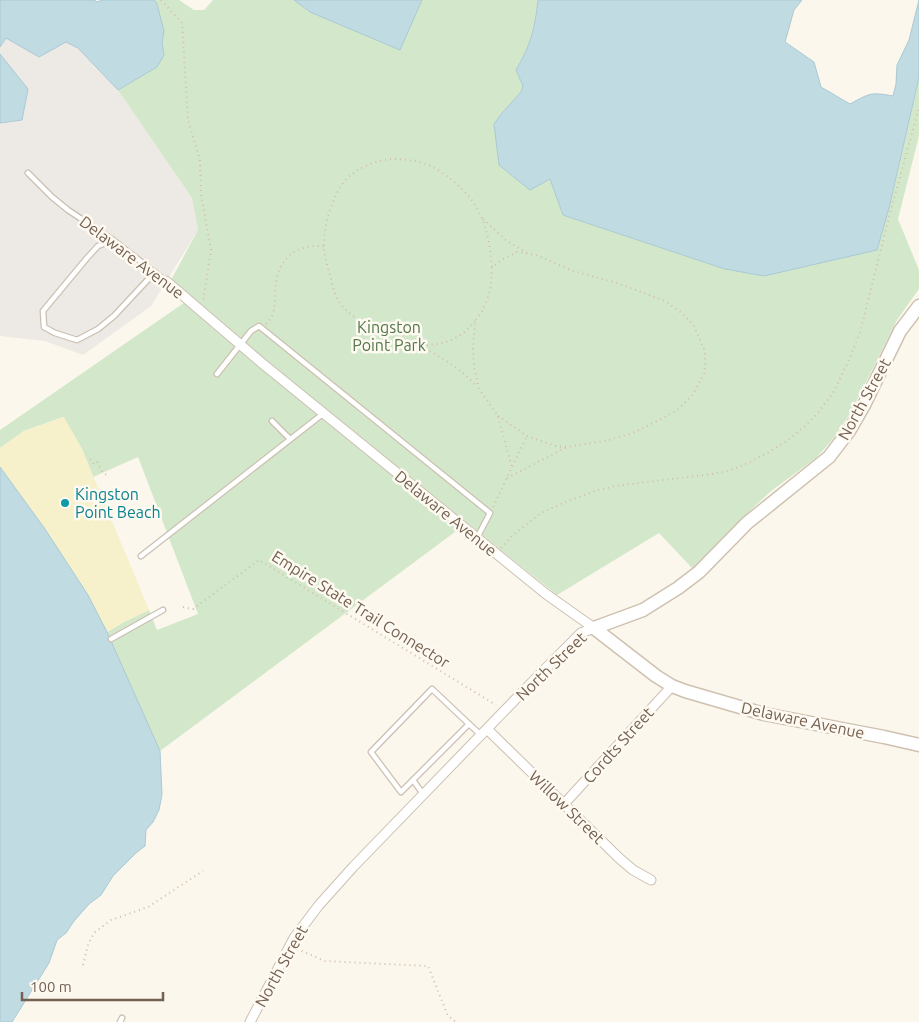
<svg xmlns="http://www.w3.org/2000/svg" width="919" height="1022" font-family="Ubuntu,sans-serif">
  <rect width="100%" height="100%" fill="#fbf7ec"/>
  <polygon fill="#ede9e4" points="6,37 39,57 66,42 78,48 118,90 192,198 198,230 151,306 83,355 45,341 0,336 0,123 22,120 28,89 0,54 0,47"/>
  <path fill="#d3e8cb" d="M154 0H179L194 10H204L213 0H294L310 12 421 2 422 0H538C535 28 531 45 516 70L523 86 521 92 502 113 494 124 550 179 563 215 725 269 764 276 889 208 919 77V136L898 219 919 270V289L897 320 851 412 834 438 816 458 771 491 735 525 693 569 659 533 557 595 467 523 160 751 107 632 124 622 149 610 157 630 198 614 138 457 93 477 82 449 63 417 24 431 0 448V430L191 298 171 280 198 230 192 198 118 90 157 67 164 55 162 43 164 31 157 4Z"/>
  <polygon fill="#f6f1ca" points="64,417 82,449 149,610 124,622 107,632 88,595 45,529 0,467 0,448 24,431"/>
  <g fill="#c1dbe3" stroke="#a9c9d4">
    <polygon points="0,0 95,0 97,2 102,0 154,0 157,4 164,31 162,43 164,55 157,67 118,90 78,48 66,42 39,57 6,38 0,47"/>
    <polygon points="294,0 422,0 400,50 310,12"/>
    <path d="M538 0H802L794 10 785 42 814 62 821 87 850 104C870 93 871 92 893 96L896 84 897 65 909 40 919 0V77L889 208 877 250 764 276 725 269 563 215 550 179 530 190 499 165 494 124 502 113 521 92 523 86 516 70C531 45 535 28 538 0Z"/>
    <polygon points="0,54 28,89 22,120 0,123"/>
    <polygon points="0,467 45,529 88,595 107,632 160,751 162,794 159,810 153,822 146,830 145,846 136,853 113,876 101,895 89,904 74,921 66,933 57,940 49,963 12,1022 0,1022"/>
  </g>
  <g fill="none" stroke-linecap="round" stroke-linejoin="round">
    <defs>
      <g id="lane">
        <polyline points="28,173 52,197 68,210 113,240 166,281"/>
        <polyline points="113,240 98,246 87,258 43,311 44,327 55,333 77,340 98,329 114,316 155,272"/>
        <polyline points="217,374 251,331 259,326 490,513 477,538"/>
        <polyline points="272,421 290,439"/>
        <polyline points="141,556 324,413"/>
        <polyline points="111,639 163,610"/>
        <polyline points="413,780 401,792 371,752 432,689 469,724"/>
        <polyline points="423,794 413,780 469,724 481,735"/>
        <polyline points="120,1022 122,1018"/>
      </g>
      <g id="street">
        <polyline points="166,281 263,364 482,542 546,594 594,628"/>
        <polyline points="487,729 619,858 633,870 651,880"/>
        <polyline points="564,804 672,686"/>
        <polyline points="250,1022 294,938 319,905 354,866 539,675 581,633 594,628"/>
      </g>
      <g id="secondary">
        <polyline points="594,628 643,610 678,588 699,572 747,523 829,457 849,431 864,405 900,331 919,306"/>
        <polyline points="594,628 656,676 672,686 685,691 764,714 884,737 919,745"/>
      </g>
    </defs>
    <use href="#lane" stroke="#ccc0b2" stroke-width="7"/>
    <use href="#street" stroke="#ccc0b2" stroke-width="11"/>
    <use href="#secondary" stroke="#cfc1b0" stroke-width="15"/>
    <g stroke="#d3bda8" stroke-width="2" stroke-dasharray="1 4" stroke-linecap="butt">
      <polyline points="161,0 182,23 188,120 200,160 201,194 211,250 203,302"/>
      <polyline points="483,219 507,241 529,254"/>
      <path d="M475 321C471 325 467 331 462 334 440 349 412 348 390 336 374 328 354 320 342 306 334 297 333 286 330 275 327 264 323 253 324 242 325 222 332 198 344 182 355 168 378 159 394 159 408 159 426 162 438 170 478 196 488 221 492 267"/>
      <path d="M266 324C278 313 274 297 276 283 278 265 289 250 308 247 313 246 319 246 324 246"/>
      <path d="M421 346C442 358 462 369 477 387"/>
      <polyline points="498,416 527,436 555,446 568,447 584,444 605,441 633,433 655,422 676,411 692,396 705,372 705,351 694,326 682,313 665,301 617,283 573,271 536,255 517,252 503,259 492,267 491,286 488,297 482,311 475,321 473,349 474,366 479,389 498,416 512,468"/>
      <polyline points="90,459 94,464 97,462 103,473 109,476"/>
      <polyline points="507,478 567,447"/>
      <polyline points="493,507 527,436"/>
      <polyline points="501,548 513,535 541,513 565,502 598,490 615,486 712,474 731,470 748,463 769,452 788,440 805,426 817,414 833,393 848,362 860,333 890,213 919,108"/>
      <polyline points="183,607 193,609 259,560 496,705"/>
      <polyline points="297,949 325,961 428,966 448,1016 456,1022"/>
      <polyline points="83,965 88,945 94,933 111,920 148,907 203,871"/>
    </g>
    <use href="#lane" stroke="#fff" stroke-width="4.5"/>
    <use href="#street" stroke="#fff" stroke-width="9"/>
    <use href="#secondary" stroke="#fff" stroke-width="12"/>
  </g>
  <circle fill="#0f9aa8" stroke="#fefaf2" stroke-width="2" cx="65" cy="503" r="5"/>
  <g text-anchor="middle" stroke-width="5" stroke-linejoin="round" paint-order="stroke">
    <g font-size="16" fill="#746150" stroke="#fefaf2">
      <text transform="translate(132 257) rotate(37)" y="6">Delaware Avenue</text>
      <text transform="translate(864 399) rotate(-61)" y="6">North Street</text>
      <text transform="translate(446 513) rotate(39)" y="6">Delaware Avenue</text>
      <text transform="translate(361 609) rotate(32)" y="6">Empire State Trail Connector</text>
      <text transform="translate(551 666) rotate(-44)" y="6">North Street</text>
      <text transform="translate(803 720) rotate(12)" y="6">Delaware Avenue</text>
      <text transform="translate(618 745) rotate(-48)" y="6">Cordts Street</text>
      <text transform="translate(567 807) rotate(44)" y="6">Willow Street</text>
      <text transform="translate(281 966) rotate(-61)" y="6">North Street</text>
    </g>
    <g font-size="16" fill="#53784a" stroke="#fefaf2">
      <text x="389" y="333">Kingston<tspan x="389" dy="18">Point Park</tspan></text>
    </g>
    <g font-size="16" fill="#0d838f" stroke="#fefaf2" text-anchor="start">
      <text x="75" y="500">Kingston<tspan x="75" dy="18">Point Beach</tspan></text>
    </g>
  </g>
  <path d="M22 992v8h141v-8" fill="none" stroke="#746150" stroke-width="2.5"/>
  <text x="30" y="992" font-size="15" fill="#746150" stroke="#fefaf2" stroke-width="4" paint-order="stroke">100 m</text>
</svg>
